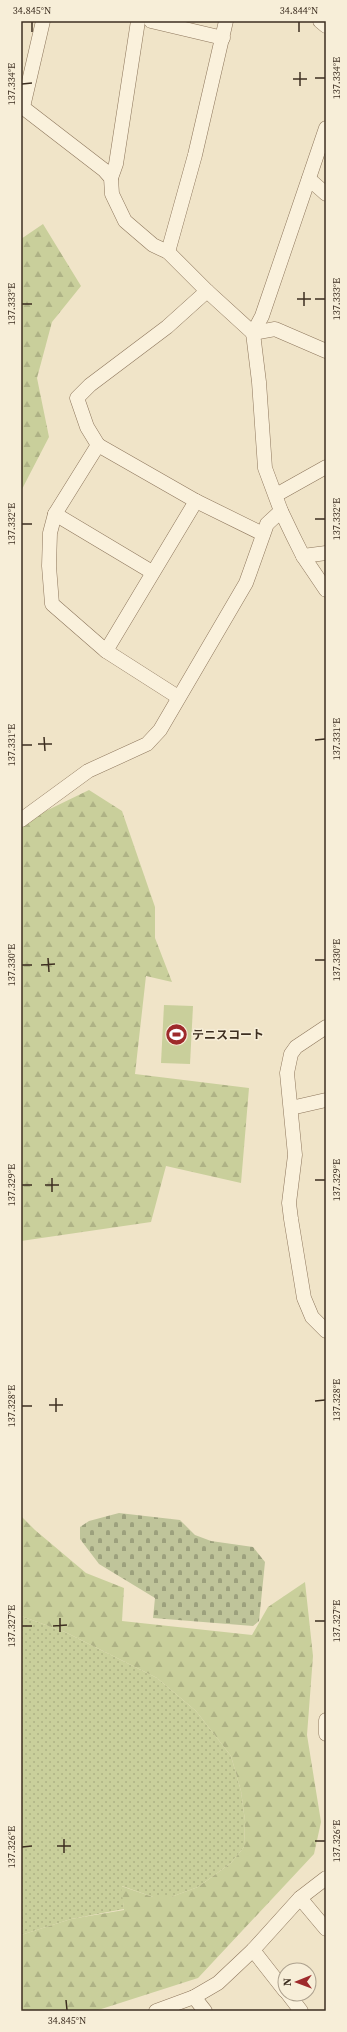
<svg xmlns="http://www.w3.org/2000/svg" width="347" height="2032" font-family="'Source Serif 4','Noto Sans JP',serif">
  <defs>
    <pattern id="grass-dots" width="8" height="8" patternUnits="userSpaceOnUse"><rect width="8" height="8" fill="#c9cf9b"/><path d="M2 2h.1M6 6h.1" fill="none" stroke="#aeb285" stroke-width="1.8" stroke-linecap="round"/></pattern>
    <pattern id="forest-firs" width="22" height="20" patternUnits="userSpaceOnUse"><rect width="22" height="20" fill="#c9cf9b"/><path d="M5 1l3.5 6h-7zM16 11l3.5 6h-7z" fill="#aeb285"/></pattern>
    <pattern id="cemetery-stones" width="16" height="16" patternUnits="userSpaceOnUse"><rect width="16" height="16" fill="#bfc49a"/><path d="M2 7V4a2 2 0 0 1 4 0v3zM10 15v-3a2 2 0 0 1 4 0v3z" fill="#9ca07d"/></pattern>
  </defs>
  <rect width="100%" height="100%" fill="#f0e4c8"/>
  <polygon fill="url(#grass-dots)" points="21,1616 65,1632 157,1678 196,1711 231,1756 241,1791 245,1821 244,1847 231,1863 198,1887 171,1897 153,1897 122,1886 124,1909 71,1919 21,1935"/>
  <g fill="url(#forest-firs)">
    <polygon points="43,224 81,286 52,322 37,378 49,437 21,491 21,239"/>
    <polygon points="89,790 122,811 155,907 155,938 172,982 146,976 135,1074 249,1088 241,1183 166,1166 151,1222 21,1241 21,823"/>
    <polygon points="21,1516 35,1530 86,1573 124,1588 122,1621 252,1635 268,1607 305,1582 313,1656 307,1735 321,1822 314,1854 198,1978 95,2011 21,2011 21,1935 71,1919 124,1910 121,1886 153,1897 171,1897 198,1887 231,1863 244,1847 245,1821 241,1791 231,1756 196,1711 157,1678 65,1632 21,1616"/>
  </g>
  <polygon fill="url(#cemetery-stones)" points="119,1513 180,1520 195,1535 211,1541 253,1547 265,1562 259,1621 253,1626 153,1618 155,1598 99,1564 80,1539 80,1527 89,1521"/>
  <polygon fill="#c9cf9b" points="164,1005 193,1006 190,1064 161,1063"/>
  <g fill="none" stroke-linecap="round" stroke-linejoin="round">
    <defs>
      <g id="street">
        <polyline points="151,21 223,38"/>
        <polyline points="320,21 326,26"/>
        <polyline points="21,106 104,170 111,178 112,194 125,221 153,245 168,252 207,291 253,333"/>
        <polyline points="23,107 43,21"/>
        <polyline points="326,128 262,316 253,333 259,382 265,468 281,511 293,536 303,556 326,590"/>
        <polyline points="111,178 116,164 138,21"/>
        <polyline points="309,179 326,194"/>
        <polyline points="168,252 195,155 226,21"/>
        <polyline points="253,333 275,329 326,351"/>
        <polyline points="98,445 196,501 263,534"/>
        <polyline points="276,495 326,467"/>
        <polyline points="55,514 152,572"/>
        <polyline points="303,556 326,553"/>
        <polyline points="106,651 196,501"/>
        <polyline points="178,697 106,651 52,604 49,566 50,533 55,514 98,445 87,427 77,398 90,385 167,327 207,291"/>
        <polyline points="21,820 88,771 147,744 160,730 246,583 267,524 281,511"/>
        <polyline points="326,1027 296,1047 291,1054 287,1073 295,1155 289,1203 291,1219 304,1298 312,1317 326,1331"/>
        <polyline points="291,1108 326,1100"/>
        <polyline points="326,1720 326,1734"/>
        <polyline points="300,1898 326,1929"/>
        <polyline points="253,1950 285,1991"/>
        <polyline points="288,1994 301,2011"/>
        <polyline points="194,1997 205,2011"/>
        <polyline points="156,2011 194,1997 218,1983 253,1950 300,1898 326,1878"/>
      </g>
    </defs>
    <use href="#street" stroke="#8d765c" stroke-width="15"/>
    <use href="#street" stroke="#faf1dc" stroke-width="14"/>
  </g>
  <path fill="none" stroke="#3d2e20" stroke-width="1.5" d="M32 22V32M299 22V32M300 72V86M315 78H325M293 79H307M22 84 32 83M304 292V306M297 299H311M315 299H325M22 304H32M315 519H325M22 524H32M44 737 45 751M315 740 325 739M38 744H52M22 745H32M48 958 49 972M315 960H325M22 965H32M41 965 55 964M52 1178V1192M315 1180H325M22 1185H32M45 1185H59M56 1398V1412M315 1401 325 1400M49 1405H63M22 1406H32M60 1618V1632M315 1621H325M22 1626H32M53 1626 67 1625M64 1839V1853M315 1841H325M57 1846H71M22 1847 32 1846M66 2000 67 2010"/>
  <defs>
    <symbol id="stadium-disc" viewBox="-11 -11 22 22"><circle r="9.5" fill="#9e2a2b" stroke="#f7eed8"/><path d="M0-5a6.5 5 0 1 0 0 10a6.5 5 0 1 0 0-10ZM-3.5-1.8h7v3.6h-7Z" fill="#fff"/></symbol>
  </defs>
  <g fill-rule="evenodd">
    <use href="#stadium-disc" x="164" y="1022" width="25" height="25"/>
  </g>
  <g text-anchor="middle" stroke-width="3" stroke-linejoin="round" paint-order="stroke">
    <g font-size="12" font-weight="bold" fill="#3d2e20" stroke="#f7eed8" text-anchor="start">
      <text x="192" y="1039">テニスコート</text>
    </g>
  </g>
  <rect width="347" height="2032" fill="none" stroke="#f7eed8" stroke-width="44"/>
  <g transform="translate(297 1982) rotate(269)"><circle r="19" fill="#f7eed8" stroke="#ada18e"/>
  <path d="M0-3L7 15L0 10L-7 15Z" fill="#9e2a2b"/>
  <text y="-6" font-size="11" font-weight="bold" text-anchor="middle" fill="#3d2e20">N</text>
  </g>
  <rect x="22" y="22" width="303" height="1988" fill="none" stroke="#3d2e20" stroke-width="1.5"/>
  <g font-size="10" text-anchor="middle" fill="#3d2e20">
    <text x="32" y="14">34.845°N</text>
    <text x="299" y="14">34.844°N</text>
    <text transform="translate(336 78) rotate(-90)" y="4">137.334°E</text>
    <text transform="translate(11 84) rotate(-90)" y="4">137.334°E</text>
    <text transform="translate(336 299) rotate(-90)" y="4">137.333°E</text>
    <text transform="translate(11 304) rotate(-90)" y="4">137.333°E</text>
    <text transform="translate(336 519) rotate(-90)" y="4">137.332°E</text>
    <text transform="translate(11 524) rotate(-90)" y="4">137.332°E</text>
    <text transform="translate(336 739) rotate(-90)" y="4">137.331°E</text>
    <text transform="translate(11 745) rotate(-90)" y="4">137.331°E</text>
    <text transform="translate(336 960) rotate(-90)" y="4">137.330°E</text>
    <text transform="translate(11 965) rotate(-90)" y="4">137.330°E</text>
    <text transform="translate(336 1180) rotate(-90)" y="4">137.329°E</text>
    <text transform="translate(11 1185) rotate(-90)" y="4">137.329°E</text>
    <text transform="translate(336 1400) rotate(-90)" y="4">137.328°E</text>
    <text transform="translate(11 1406) rotate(-90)" y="4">137.328°E</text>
    <text transform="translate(336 1621) rotate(-90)" y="4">137.327°E</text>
    <text transform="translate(11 1626) rotate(-90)" y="4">137.327°E</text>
    <text transform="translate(336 1841) rotate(-90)" y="4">137.326°E</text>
    <text transform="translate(11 1847) rotate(-90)" y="4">137.326°E</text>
    <text x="67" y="2024">34.845°N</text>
  </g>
</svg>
